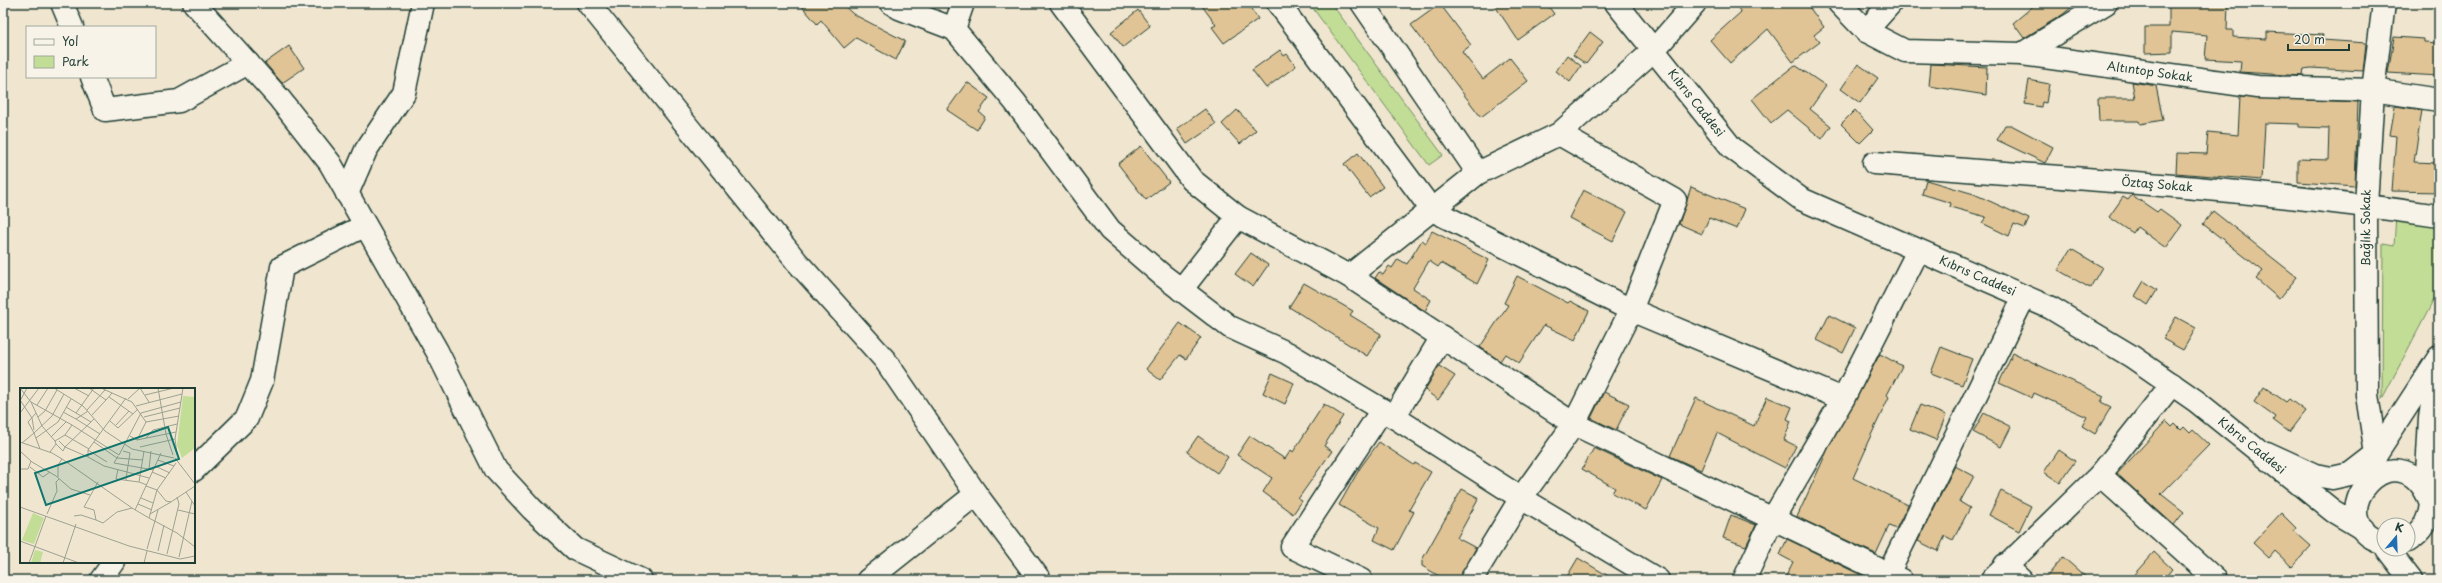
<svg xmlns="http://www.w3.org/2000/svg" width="2442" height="583" font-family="'Playpen Sans',sans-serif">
  <rect width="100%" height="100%" fill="#f0e5cf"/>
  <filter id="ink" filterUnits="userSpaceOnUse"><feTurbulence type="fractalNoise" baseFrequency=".025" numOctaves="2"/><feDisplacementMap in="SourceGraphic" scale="8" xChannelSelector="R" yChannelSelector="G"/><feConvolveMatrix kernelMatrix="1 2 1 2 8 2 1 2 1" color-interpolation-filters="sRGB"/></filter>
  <g filter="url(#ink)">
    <g fill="#c2dd95" stroke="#708d64">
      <polygon points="1309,3 1331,3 1443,155 1429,165"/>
      <polygon points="2396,215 2439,220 2439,290 2382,399 2383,244 2394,246"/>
    </g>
    <g fill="#e0c495" stroke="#1f3d34">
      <polygon points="799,3 841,3 853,14 905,41 896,60 856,38 844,48 821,20 817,24"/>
      <polygon points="1200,3 1247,3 1258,19 1224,43 1212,27 1216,25"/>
      <polygon points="1493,3 1546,3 1554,14 1518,40"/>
      <polygon points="1734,3 1806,3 1824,27 1814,35 1820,42 1793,62 1768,29 1730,63 1710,40 1741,12"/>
      <polygon points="2037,3 2077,3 2062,15 2024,38 2013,23"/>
      <polygon points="2169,3 2228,3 2227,30 2233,30 2233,37 2267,39 2267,32 2323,35 2322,40 2366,43 2363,71 2311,68 2304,69 2303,76 2240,72 2241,61 2205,59 2207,35 2172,32 2172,52 2145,53 2145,27 2169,27"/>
      <polygon points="1440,4 1471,45 1462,52 1483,79 1510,58 1528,81 1481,117 1411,25"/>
      <polygon points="1138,10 1150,26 1123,47 1111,32"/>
      <polygon points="1590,32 1603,42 1586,64 1573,55"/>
      <polygon points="2394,37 2424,39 2424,42 2439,43 2439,76 2388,73"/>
      <polygon points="289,46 304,68 282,83 265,63"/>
      <polygon points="1280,50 1284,56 1287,54 1296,66 1266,88 1252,70"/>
      <polygon points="1567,55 1581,66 1570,82 1556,71"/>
      <polygon points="1858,64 1878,78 1860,103 1841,89"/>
      <polygon points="1931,64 1987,67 1986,95 1929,86"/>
      <polygon points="1795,65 1826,86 1810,109 1831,126 1822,139 1787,110 1771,123 1752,99"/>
      <polygon points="2029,80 2049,84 2046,103 2042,102 2041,107 2025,104"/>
      <polygon points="967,82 989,98 979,112 985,117 977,130 947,110"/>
      <polygon points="2132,82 2156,86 2163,120 2140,124 2139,121 2099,121 2098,98 2135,98"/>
      <polygon points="2240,97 2358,102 2355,186 2298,182 2298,159 2328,160 2329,128 2299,127 2299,124 2265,123 2262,180 2176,173 2177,153 2206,154 2208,132 2238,135"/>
      <polygon points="2395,106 2422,110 2414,162 2439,163 2439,192 2392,191 2396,136 2390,135"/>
      <polygon points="1205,109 1216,124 1187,144 1177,129"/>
      <polygon points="1237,110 1256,130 1240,144 1222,124"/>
      <polygon points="1855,110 1873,130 1860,143 1841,124"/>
      <polygon points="2005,125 2011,125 2053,147 2045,163 1997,140"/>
      <polygon points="1141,146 1169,182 1146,200 1118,164"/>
      <polygon points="1358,153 1383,187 1369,197 1344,164"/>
      <polygon points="1926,180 1974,194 2029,219 2025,228 2014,224 2009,236 1982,223 1986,217 1950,207 1951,203 1922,194"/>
      <polygon points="1691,187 1745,209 1737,229 1709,218 1702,234 1679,224"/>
      <polygon points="1583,190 1627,212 1613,241 1569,218"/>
      <polygon points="2132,195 2157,212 2160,209 2182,225 2166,248 2137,227 2133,233 2109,217 2123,197 2128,200"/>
      <polygon points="2213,211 2297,277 2279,299 2256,279 2263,271 2203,224"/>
      <polygon points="1432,231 1489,260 1477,284 1441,263 1438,267 1429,261 1413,288 1431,300 1425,311 1375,278 1379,272 1383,275 1389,266 1392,268 1398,259 1407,264 1422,240 1426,243"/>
      <polygon points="2071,249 2102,267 2090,288 2058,270"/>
      <polygon points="1251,253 1268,265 1253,287 1235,274"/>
      <polygon points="1517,276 1568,303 1570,301 1589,311 1575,340 1544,325 1519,363 1505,354 1500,361 1480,347 1508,305 1504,303"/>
      <polygon points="2144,281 2157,290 2148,305 2135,296"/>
      <polygon points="1304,283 1353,311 1350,315 1381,334 1367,356 1289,307"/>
      <polygon points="1829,315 1855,328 1843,353 1817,340"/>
      <polygon points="2176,317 2196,328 2183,350 2163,339"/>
      <polygon points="1180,323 1201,338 1186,359 1180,355 1160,380 1146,369"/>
      <polygon points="1941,347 1972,359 1962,385 1931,373"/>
      <polygon points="2013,353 2104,396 2101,402 2111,407 2095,434 2082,426 2087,417 2034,393 2032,398 1999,383"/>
      <polygon points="1880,354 1902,366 1887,395 1889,397 1865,448 1866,449 1853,478 1908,505 1896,529 1889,526 1876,554 1797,517 1829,447"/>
      <polygon points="1439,366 1455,376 1438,400 1425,390"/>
      <polygon points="1272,373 1294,383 1285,404 1263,393"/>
      <polygon points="2264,387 2286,402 2289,399 2305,411 2289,432 2273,420 2275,417 2254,402"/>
      <polygon points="1604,392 1629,404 1616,430 1591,418"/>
      <polygon points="1767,397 1792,407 1787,419 1791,421 1784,440 1796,446 1785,468 1717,433 1701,470 1670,456 1696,398 1754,426"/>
      <polygon points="1324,404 1343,416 1324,446 1332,451 1298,499 1302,501 1293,514 1263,492 1272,478 1237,455 1250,436 1285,459 1291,450 1293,452"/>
      <polygon points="1920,405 1946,415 1936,440 1910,429"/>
      <polygon points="1984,413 2011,427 2001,447 1973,432"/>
      <polygon points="2166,421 2172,427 2175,424 2181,430 2184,427 2190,433 2193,430 2209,445 2161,494 2184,512 2174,525 2117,474"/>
      <polygon points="1198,436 1228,457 1217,473 1187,452"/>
      <polygon points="1379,442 1414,465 1415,463 1431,472 1409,510 1414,512 1394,550 1374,540 1379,528 1339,505 1360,468"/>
      <polygon points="1594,448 1662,480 1646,510 1612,493 1615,488 1582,469"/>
      <polygon points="2059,450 2075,461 2060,483 2044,472"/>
      <polygon points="1955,466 1974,476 1960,502 1970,508 1953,540 1945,536 1938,551 1918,541"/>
      <polygon points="1462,489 1479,498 1457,538 1476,548 1459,580 1446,580 1422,566 1422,560"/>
      <polygon points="2001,491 2031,506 2019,531 1989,515"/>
      <polygon points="2281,513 2296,528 2294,531 2311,546 2292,567 2275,551 2269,558 2253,543"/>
      <polygon points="1731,515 1756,525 1746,546 1723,538"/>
      <polygon points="1787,539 1865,577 1864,580 1784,580 1793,562 1780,555"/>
      <polygon points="2154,552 2172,569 2163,580 2129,580"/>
      <polygon points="2063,557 2089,580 2044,580"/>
      <polygon points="1578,558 1615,580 1565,580"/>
    </g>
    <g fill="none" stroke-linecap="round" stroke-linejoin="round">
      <defs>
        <g id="street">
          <polyline points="62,3 72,27"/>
          <polyline points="194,3 279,98 330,163 437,351 496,470 532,509 575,549 641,580"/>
          <polyline points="588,3 797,262 885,360 976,494 1040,580"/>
          <polyline points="891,3 899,8 954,29"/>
          <polyline points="963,3 954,29 1015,102 1110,230 1162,275 1230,327 1287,353 1394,417 1521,498 1471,580"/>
          <polyline points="1061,3 1192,180 1238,217"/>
          <polyline points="1278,3 1432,210 1631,310 1843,399"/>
          <polyline points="1362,3 1478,173 1559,134 1653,51 1695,3"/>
          <polyline points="1839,3 1866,31 1891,3"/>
          <path id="s1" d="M1866 31 1905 51 2022 54 2257 87 2373 90 2439 100"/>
          <polyline points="2022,54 2106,3"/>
          <polyline points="92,77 105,110 179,101 248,63"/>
          <polyline points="1559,134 1675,200 1631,310 1574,424 1521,498 1658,580"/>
          <path id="s2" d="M1874 163C2062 178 2252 188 2439 216"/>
          <polyline points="1478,173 1349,276 1574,424 1901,580"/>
          <polyline points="347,194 366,150 404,93 423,3"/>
          <polyline points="1181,290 1238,217 1349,276"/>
          <polyline points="1394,417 1442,337"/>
          <polyline points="2267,453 2315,475 2332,478 2350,474 2376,454 2439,357"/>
          <polyline points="194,470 247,418 262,381 282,267 364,226"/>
          <polyline points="2100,475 2216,580"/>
          <path id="s3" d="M2365 483 2376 454 2367 395 2366 205 2373 90 2384 3"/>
          <polyline points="2005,565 2021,580"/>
          <polyline points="1888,574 2024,297"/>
          <polyline points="101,580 114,562"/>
          <polyline points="868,580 976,494"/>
          <polyline points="1361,580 1292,547 1382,410"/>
          <polyline points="1744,580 1772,520 1843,399 1918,251"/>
          <polyline points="1992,580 2100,475 2172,384"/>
        </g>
        <g id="secondary">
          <path id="s4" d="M1616 3 1732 148 1801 199 2051 308 2131 356 2196 401 2333 511 2363 529"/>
          <polyline points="2426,492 2430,418 2439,359"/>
          <path d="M2384 543C2312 521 2398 419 2431 503 2429 521 2423 532 2408 541"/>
          <polyline points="2387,549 2411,580"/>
        </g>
      </defs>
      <use href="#street" stroke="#1f3d34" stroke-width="25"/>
      <use href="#secondary" stroke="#1f3d34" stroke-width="25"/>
      <use href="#street" stroke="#f7f3e8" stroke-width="22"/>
      <use href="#secondary" stroke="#f7f3e8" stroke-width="22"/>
    </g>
  </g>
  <g text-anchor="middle" stroke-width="3.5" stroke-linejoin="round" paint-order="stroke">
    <g font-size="12" fill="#1f3d34" stroke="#f7f3e8">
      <text dy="4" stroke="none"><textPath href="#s1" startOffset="290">Altıntop Sokak</textPath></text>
      <text dy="4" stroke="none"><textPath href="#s4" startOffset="128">Kıbrıs Caddesi</textPath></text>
      <text dy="4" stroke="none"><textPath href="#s2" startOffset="284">Öztaş Sokak</textPath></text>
      <text dy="4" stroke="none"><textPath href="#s3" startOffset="258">Bağlık Sokak</textPath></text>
      <text dy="4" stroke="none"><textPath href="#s4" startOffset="464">Kıbrıs Caddesi</textPath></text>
      <text dy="4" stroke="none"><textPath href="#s4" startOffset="788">Kıbrıs Caddesi</textPath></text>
    </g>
  </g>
  <g transform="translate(20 388)">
    <rect width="175" height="175" fill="#f0e5cf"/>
    <path d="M163 8 175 9V60L162 70 157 57Z" fill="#c2dd95"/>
    <path d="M13 125 24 130 14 156 2 152Z" fill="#c2dd95"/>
    <path d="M15 162 23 164 20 175H11Z" fill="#c2dd95"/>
    <path fill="none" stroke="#9ca291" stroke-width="1" d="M0 0 11 14M34 0 63 18 85 43 112 61 154 70M54 0 69 8M69 0 86 12 92 5M81 0 112 14 126 34M120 0 129 14M138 0 146 46 153 67M125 7 154 0M89 9 113 26M108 11 120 0M0 12 12 30 14 42M0 13 7 0M17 17 28 0M116 18 162 6M46 19 71 34M67 22 85 2M43 24 56 31 68 23M0 25 19 0M16 25 8 34 14 45 32 28 44 6M56 25 74 0M121 25 161 14M72 27 86 12M18 29 25 23 37 2M124 29 160 20M56 31 80 46M90 33 98 40 118 21M126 34 159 28M96 37 109 23M45 47 69 61M110 48 117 52 126 34M31 49 46 34M16 50 38 34 51 11M126 50 133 42 157 36M117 52 156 44M35 53 22 38 11 14 52 37M0 54 32 65 42 71M74 54 97 70 123 72M2 55 14 45 20 61M36 56 43 63 45 59 39 53M120 59 155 51M68 62 87 74M0 63 12 74 36 88 51 101 70 107M103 63 110 65 107 84 129 90M124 63 119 94 127 97M30 64 36 56 35 53 45 47 52 37 99 67 121 25M157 66 155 51 163 0M98 68 94 75 134 82M68 69 45 59 74 31M155 70 175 96M138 72 154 78M135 78 150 85M10 79 23 89 30 84M0 81H8L11 73M98 81 96 91 119 94M129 81 131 63M132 84 146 90M38 89V77L42 71 112 120M106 92 107 84 84 78 68 69V62L106 10M78 94 64 119 74 122 76 132 83 135 97 124 112 120 129 130 137 102 156 75M126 98 137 102 146 113 151 114 175 98M166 104 175 118M121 110 133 115M118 116 132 122M0 119 109 158 160 171 175 168M115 122 141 65M158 122 175 126M27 126 37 103 36 94 39 91M130 126 151 114M54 128 61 127 76 132M129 130 157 145 175 159M0 153 59 175M127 161 138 122M138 163 144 137M147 166 159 116 157 109M159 169 172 113M9 175 26 128M43 175 56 136M124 175 127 163"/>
    <path fill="#0f766e" fill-opacity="0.15" stroke="#0f766e" stroke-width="2" d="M148 39 159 71 26 117 15 85Z"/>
    <rect width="175" height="175" fill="none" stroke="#1f3d34" stroke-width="2"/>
  </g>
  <rect width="2442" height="583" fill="none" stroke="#f7f3e8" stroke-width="16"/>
  <rect x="8" y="8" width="2426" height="567" fill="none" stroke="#1f3d34" stroke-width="1.5" filter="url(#ink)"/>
  <rect x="26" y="26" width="130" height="52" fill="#f7f3e8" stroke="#a1aaa0"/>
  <rect x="34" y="39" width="20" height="6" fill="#f7f3e8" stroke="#a1aaa0"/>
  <text x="62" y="46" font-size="12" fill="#1f3d34">Yol</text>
  <rect x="34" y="56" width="20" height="12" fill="#c2dd95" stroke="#a1aaa0"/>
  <text x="62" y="66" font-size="12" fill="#1f3d34">Park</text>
  <g transform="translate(2396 537) rotate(19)"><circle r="19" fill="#f7f3e8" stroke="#a1aaa0"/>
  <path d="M0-3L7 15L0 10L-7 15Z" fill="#1f6fb2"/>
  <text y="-6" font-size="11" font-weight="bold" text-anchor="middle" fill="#1f3d34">K</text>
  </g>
  <path d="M2288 44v6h61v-6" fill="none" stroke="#1f3d34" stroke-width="2"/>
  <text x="2294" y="44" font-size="12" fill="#1f3d34" stroke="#f7f3e8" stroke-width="3" paint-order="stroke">20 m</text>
</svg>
